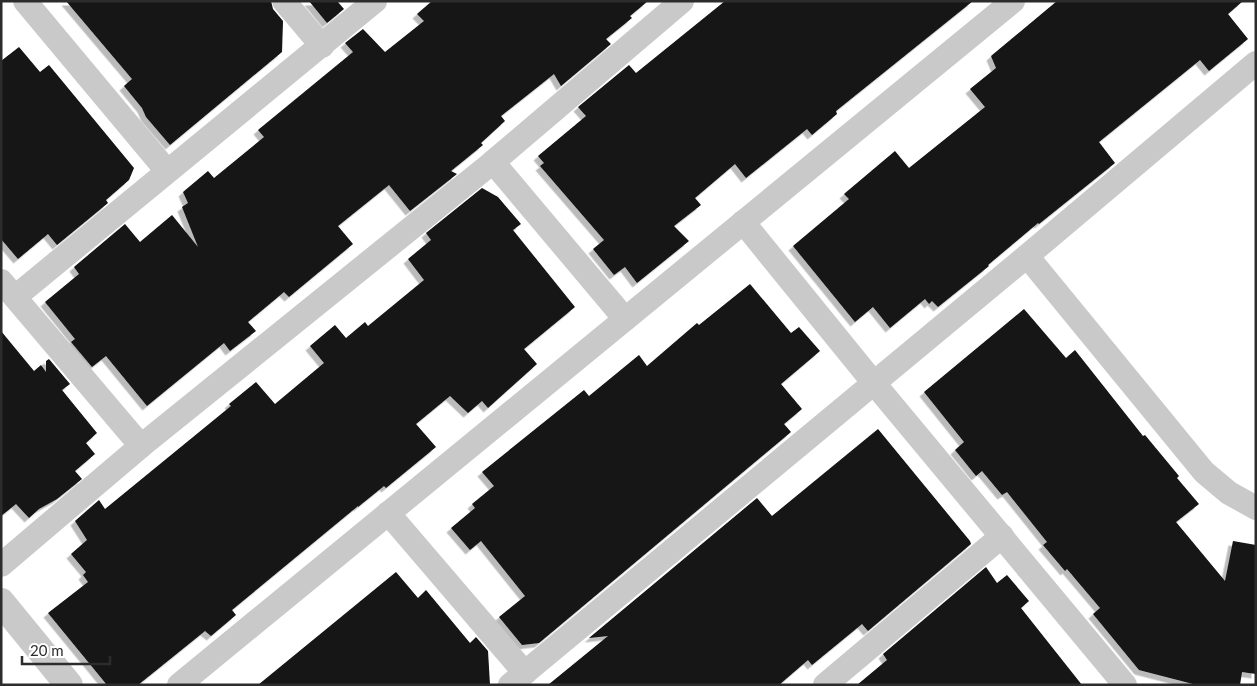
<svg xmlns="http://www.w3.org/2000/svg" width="1257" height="686" font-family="Lato,sans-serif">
  <defs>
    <filter id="shadow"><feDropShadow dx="-4.5" dy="4.5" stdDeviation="0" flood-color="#0004"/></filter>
  </defs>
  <rect width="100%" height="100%" fill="#fff"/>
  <g fill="#131313" filter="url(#shadow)">
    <polygon points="66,1 271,1 273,9 283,21 282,52 170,145 146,117 142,108 124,86 132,79"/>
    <polygon points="309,1 337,1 344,9 327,23"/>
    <polygon points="432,1 648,1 630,16 632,18 606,39 611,44 561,86 554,74 501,116 505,121 481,143 483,145 451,171 457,174 410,211 389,185 338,226 353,244 289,297 284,292 248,322 256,331 230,351 224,343 147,406 106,356 92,367 71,342 75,339 45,302 79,274 74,267 125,224 140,242 172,215 198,247 182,207 188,203 183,192 208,171 214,178 264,137 258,130 353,52 345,43 363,29 385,52 424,21 417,14"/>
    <polygon points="725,1 973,1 836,111 837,114 812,135 807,129 746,178 735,164 695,198 701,205 674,226 689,241 637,283 625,267 614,275 593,249 604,240 540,166 544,163 538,156 586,116 578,107 629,65 636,73"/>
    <polygon points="1057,1 1243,1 1228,14 1248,39 1209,71 1200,60 1099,142 1115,163 1039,224 1038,223 988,265 989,266 938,307 932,301 929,304 925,299 890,328 873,307 855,322 793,246 849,199 844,194 895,151 909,168 985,107 970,89 996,68 991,56"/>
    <polygon points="19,47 40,72 49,65 134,168 129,180 106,200 108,203 57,245 48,234 18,259 1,239 1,61"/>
    <polygon points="482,188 498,197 521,224 513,230 575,307 524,349 537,364 488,408 482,401 468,413 450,396 416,424 436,447 386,488 384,486 358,507 358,506 232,610 236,615 211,636 205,631 138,685 107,685 48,613 88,582 83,575 86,572 71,554 87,540 75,521 99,500 105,509 231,406 229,404 256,382 275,404 324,363 310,346 335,325 346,338 365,322 368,326 424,280 408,259 431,240 426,233"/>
    <polygon points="750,284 791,333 799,327 820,351 781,384 802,409 784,424 791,432 539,643 522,645 499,617 525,596 481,541 470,550 451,528 475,508 472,504 494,486 482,472 584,390 589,396 639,355 647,366 697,323 699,325"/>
    <polygon points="1024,309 1066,358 1075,350 1143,436 1145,435 1179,476 1177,478 1199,504 1176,522 1225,581 1233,541 1256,545 1256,674 1242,672 1240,685 1197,685 1139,670 1093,614 1100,608 1067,569 1065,571 1043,545 1047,542 1007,492 1002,495 982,471 976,476 955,450 964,442 924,392"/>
    <polygon points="1,331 34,371 41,365 46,372 46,361 49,359 70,384 62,390 97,433 86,443 95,454 75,471 82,479 57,499 39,509 29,518 16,504 1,516"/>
    <polygon points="878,429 970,541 971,544 868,631 862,624 812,665 808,660 779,685 548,685 608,636 589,638 757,498 772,516"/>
    <polygon points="986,567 997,583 1007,575 1029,601 1021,608 1082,685 857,685 887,660 883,654"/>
    <polygon points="396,572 418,598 426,590 470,643 476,637 488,651 490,685 258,685"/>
  </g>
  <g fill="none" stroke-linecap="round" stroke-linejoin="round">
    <g stroke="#c9c9c9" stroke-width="24">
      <polyline points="25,1 167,171"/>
      <polyline points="284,1 322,46"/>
      <polyline points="493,162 625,319"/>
      <polyline points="743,222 873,382 1125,685"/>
      <polyline points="1027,256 1204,472 1229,493 1256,508"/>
      <polyline points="1,281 141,446"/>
      <polyline points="15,297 375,1"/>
      <polyline points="388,513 525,673"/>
      <polyline points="1,565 141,446 493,162 682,1"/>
      <polyline points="179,685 1013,1"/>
      <polyline points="510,685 1027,256 1256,63"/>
      <polyline points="825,685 1002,536"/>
    </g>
    <polyline stroke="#c9c9c9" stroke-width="28" points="1,602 69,685"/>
  </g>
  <rect width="1257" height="686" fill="none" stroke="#2c2c2c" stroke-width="5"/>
  <path d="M22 656v8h88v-8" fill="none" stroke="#2c2c2c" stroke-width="2.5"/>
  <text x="30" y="656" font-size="15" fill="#2c2c2c" stroke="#ffffff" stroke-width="4" paint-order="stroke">20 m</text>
</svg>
